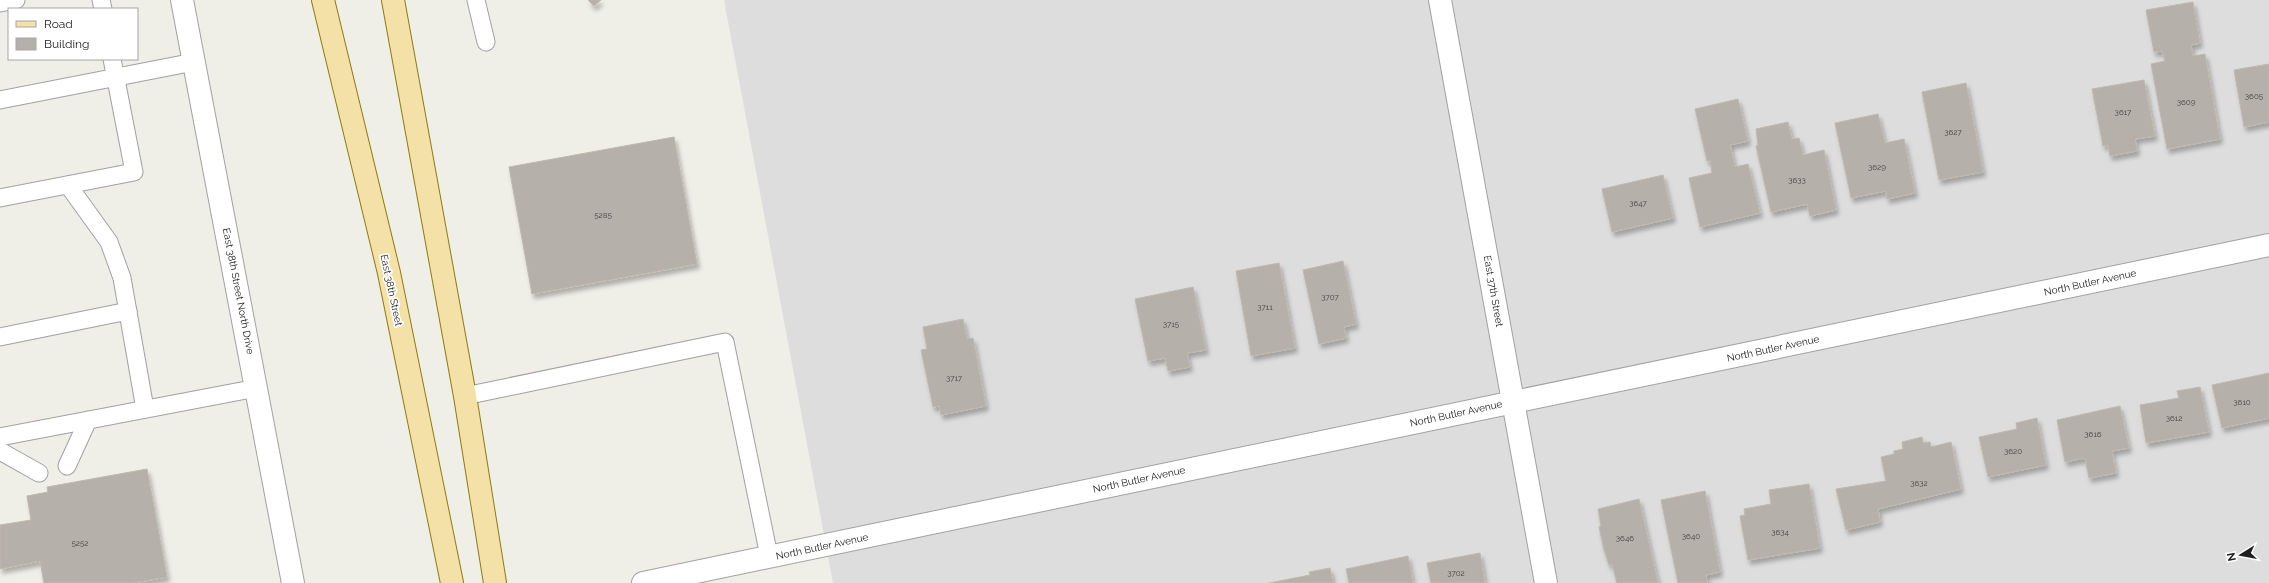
<svg xmlns="http://www.w3.org/2000/svg" width="2269" height="583" font-family="Raleway,sans-serif">
  <defs>
    <filter id="shadow"><feDropShadow dx="2.5" dy="4.5" stdDeviation="2" flood-color="#0004"/></filter>
  </defs>
  <rect width="100%" height="100%" fill="#efeee7"/>
  <polygon fill="#dedddd" points="724,0 2269,0 2269,583 833,583"/>
  <g fill="#b5b1aa" stroke="#c0b8ab" filter="url(#shadow)">
    <polygon points="588,0 601,0 594,6"/>
    <polygon points="2193,2 2200,43 2191,45 2193,56 2205,54 2220,139 2167,149 2151,64 2165,61 2162,51 2154,52 2146,10"/>
    <polygon points="2269,64 2269,122 2244,127 2234,70"/>
    <polygon points="2144,80 2155,136 2135,139 2137,151 2110,156 2108,145 2103,146 2092,89"/>
    <polygon points="1966,83 1983,172 1939,180 1922,92"/>
    <polygon points="1738,99 1748,141 1730,145 1735,167 1748,164 1760,213 1700,227 1689,178 1712,173 1710,160 1707,161 1695,109"/>
    <polygon points="1878,114 1885,143 1904,139 1915,193 1887,199 1886,191 1851,198 1835,123"/>
    <polygon points="1788,122 1792,139 1799,138 1803,155 1824,150 1836,210 1810,216 1807,204 1771,212 1756,146 1758,145 1756,129"/>
    <polygon points="674,137 697,264 532,294 509,167"/>
    <polygon points="1663,175 1673,218 1612,232 1602,189"/>
    <polygon points="1343,261 1356,324 1344,327 1346,338 1319,344 1303,270"/>
    <polygon points="1279,263 1295,348 1251,356 1236,271"/>
    <polygon points="1193,287 1206,350 1187,353 1190,367 1168,371 1165,358 1148,361 1135,299"/>
    <polygon points="963,319 967,339 973,338 986,406 941,415 939,406 933,407 921,350 927,349 923,327"/>
    <polygon points="2269,373 2269,418 2222,428 2212,385"/>
    <polygon points="2200,387 2209,432 2146,443 2140,405 2179,398 2177,391"/>
    <polygon points="2120,406 2129,448 2112,451 2116,473 2089,478 2085,458 2065,462 2057,420"/>
    <polygon points="2037,418 2046,465 1988,477 1979,437 2017,429 2016,423"/>
    <polygon points="1922,437 1923,443 1930,442 1931,447 1951,442 1961,489 1878,509 1880,522 1846,530 1836,489 1886,481 1881,457 1894,454 1894,451 1903,449 1902,442"/>
    <polygon points="147,469 167,577 133,583 44,583 40,561 0,569 0,525 31,520 27,496 48,492 47,487"/>
    <polygon points="1809,484 1820,548 1748,560 1740,516 1745,515 1744,509 1771,504 1769,490"/>
    <polygon points="1705,491 1720,572 1706,575 1707,583 1678,583 1661,500"/>
    <polygon points="1639,499 1658,583 1617,583 1612,564 1609,565 1604,550 1599,527 1601,526 1598,509"/>
    <polygon points="1480,553 1485,583 1431,583 1427,563"/>
    <polygon points="1408,556 1413,583 1349,583 1346,569"/>
    <polygon points="1330,568 1333,583 1269,583 1310,575 1309,572"/>
  </g>
  <g fill="none" stroke-linecap="round" stroke-linejoin="round">
    <defs>
      <g id="service">
        <polyline points="101,0 103,9"/>
        <polyline points="476,0 486,42"/>
        <polyline points="0,3 16,0"/>
        <polyline points="0,100 194,62"/>
        <polyline points="68,185 109,242 122,278 145,409"/>
        <polyline points="0,198 134,172 112,59"/>
        <polyline points="0,337 128,311"/>
        <polyline points="465,396 725,342 769,556"/>
        <polyline points="0,437 257,388"/>
        <polyline points="0,451 39,473"/>
        <polyline points="67,466 88,420"/>
      </g>
      <g id="minor">
        <polyline points="182,0 293,583"/>
        <polyline points="1440,0 1546,583"/>
        <polyline points="643,583 2269,245"/>
      </g>
      <g id="primary">
        <polyline points="323,0 389,273 452,583"/>
        <polyline points="393,0 465,396 495,583"/>
      </g>
    </defs>
    <use href="#service" stroke="#a1a1a1" stroke-width="19"/>
    <use href="#minor" stroke="#a1a1a1" stroke-width="24"/>
    <use href="#primary" stroke="#8d7c0e" stroke-width="24"/>
    <use href="#service" stroke="#fff" stroke-width="17"/>
    <use href="#minor" stroke="#fff" stroke-width="22"/>
    <use href="#primary" stroke="#f3e1a8" stroke-width="22"/>
  </g>
  <g text-anchor="middle" stroke-width="3.5" stroke-linejoin="round" paint-order="stroke">
    <g font-size="8" fill="#454442">
      <text x="2254" y="99">3605</text>
      <text x="2186" y="105">3609</text>
      <text x="2123" y="115">3617</text>
      <text x="1953" y="135">3627</text>
      <text x="1877" y="170">3629</text>
      <text x="1797" y="183">3633</text>
      <text x="1638" y="206">3647</text>
      <text x="603" y="218">5285</text>
      <text x="1330" y="300">3707</text>
      <text x="1265" y="310">3711</text>
      <text x="1171" y="327">3715</text>
      <text x="954" y="381">3717</text>
      <text x="2242" y="405">3610</text>
      <text x="2174" y="421">3612</text>
      <text x="2093" y="437">3616</text>
      <text x="2013" y="454">3620</text>
      <text x="1919" y="486">3632</text>
      <text x="1780" y="535">3634</text>
      <text x="1691" y="539">3640</text>
      <text x="1625" y="541">3646</text>
      <text x="80" y="546">5252</text>
      <text x="1456" y="576">3702</text>
    </g>
    <g font-size="10" fill="#202020" stroke="#fff">
      <text transform="translate(2090 282) rotate(-12)" y="4">North Butler Avenue</text>
      <text transform="translate(392 290) rotate(78)" y="4">East 38th Street</text>
      <text transform="translate(239 291) rotate(79)" y="4">East 38th Street North Drive</text>
      <text transform="translate(1494 291) rotate(80)" y="4">East 37th Street</text>
      <text transform="translate(1773 348) rotate(-12)" y="4">North Butler Avenue</text>
      <text transform="translate(1456 413) rotate(-12)" y="4">North Butler Avenue</text>
      <text transform="translate(1139 479) rotate(-12)" y="4">North Butler Avenue</text>
      <text transform="translate(822 546) rotate(-12)" y="4">North Butler Avenue</text>
    </g>
  </g>
  <rect x="8" y="8" width="130" height="52" fill="#ffffff" stroke="#a6a6a6"/>
  <rect x="16" y="21" width="20" height="6" fill="#f3e1a8" stroke="#a6a6a6"/>
  <text x="44" y="28" font-size="12" fill="#202020">Road</text>
  <rect x="16" y="38" width="20" height="12" fill="#b5b1aa" stroke="#a6a6a6"/>
  <text x="44" y="48" font-size="12" fill="#202020">Building</text>
  <g transform="translate(2241 555) rotate(259)" stroke="#ffffff" stroke-width="3" paint-order="stroke">
  <path d="M0-3L7 15L0 10L-7 15Z" fill="#202020"/>
  <text y="-6" font-size="11" font-weight="bold" text-anchor="middle" fill="#202020">N</text>
  </g>
</svg>
